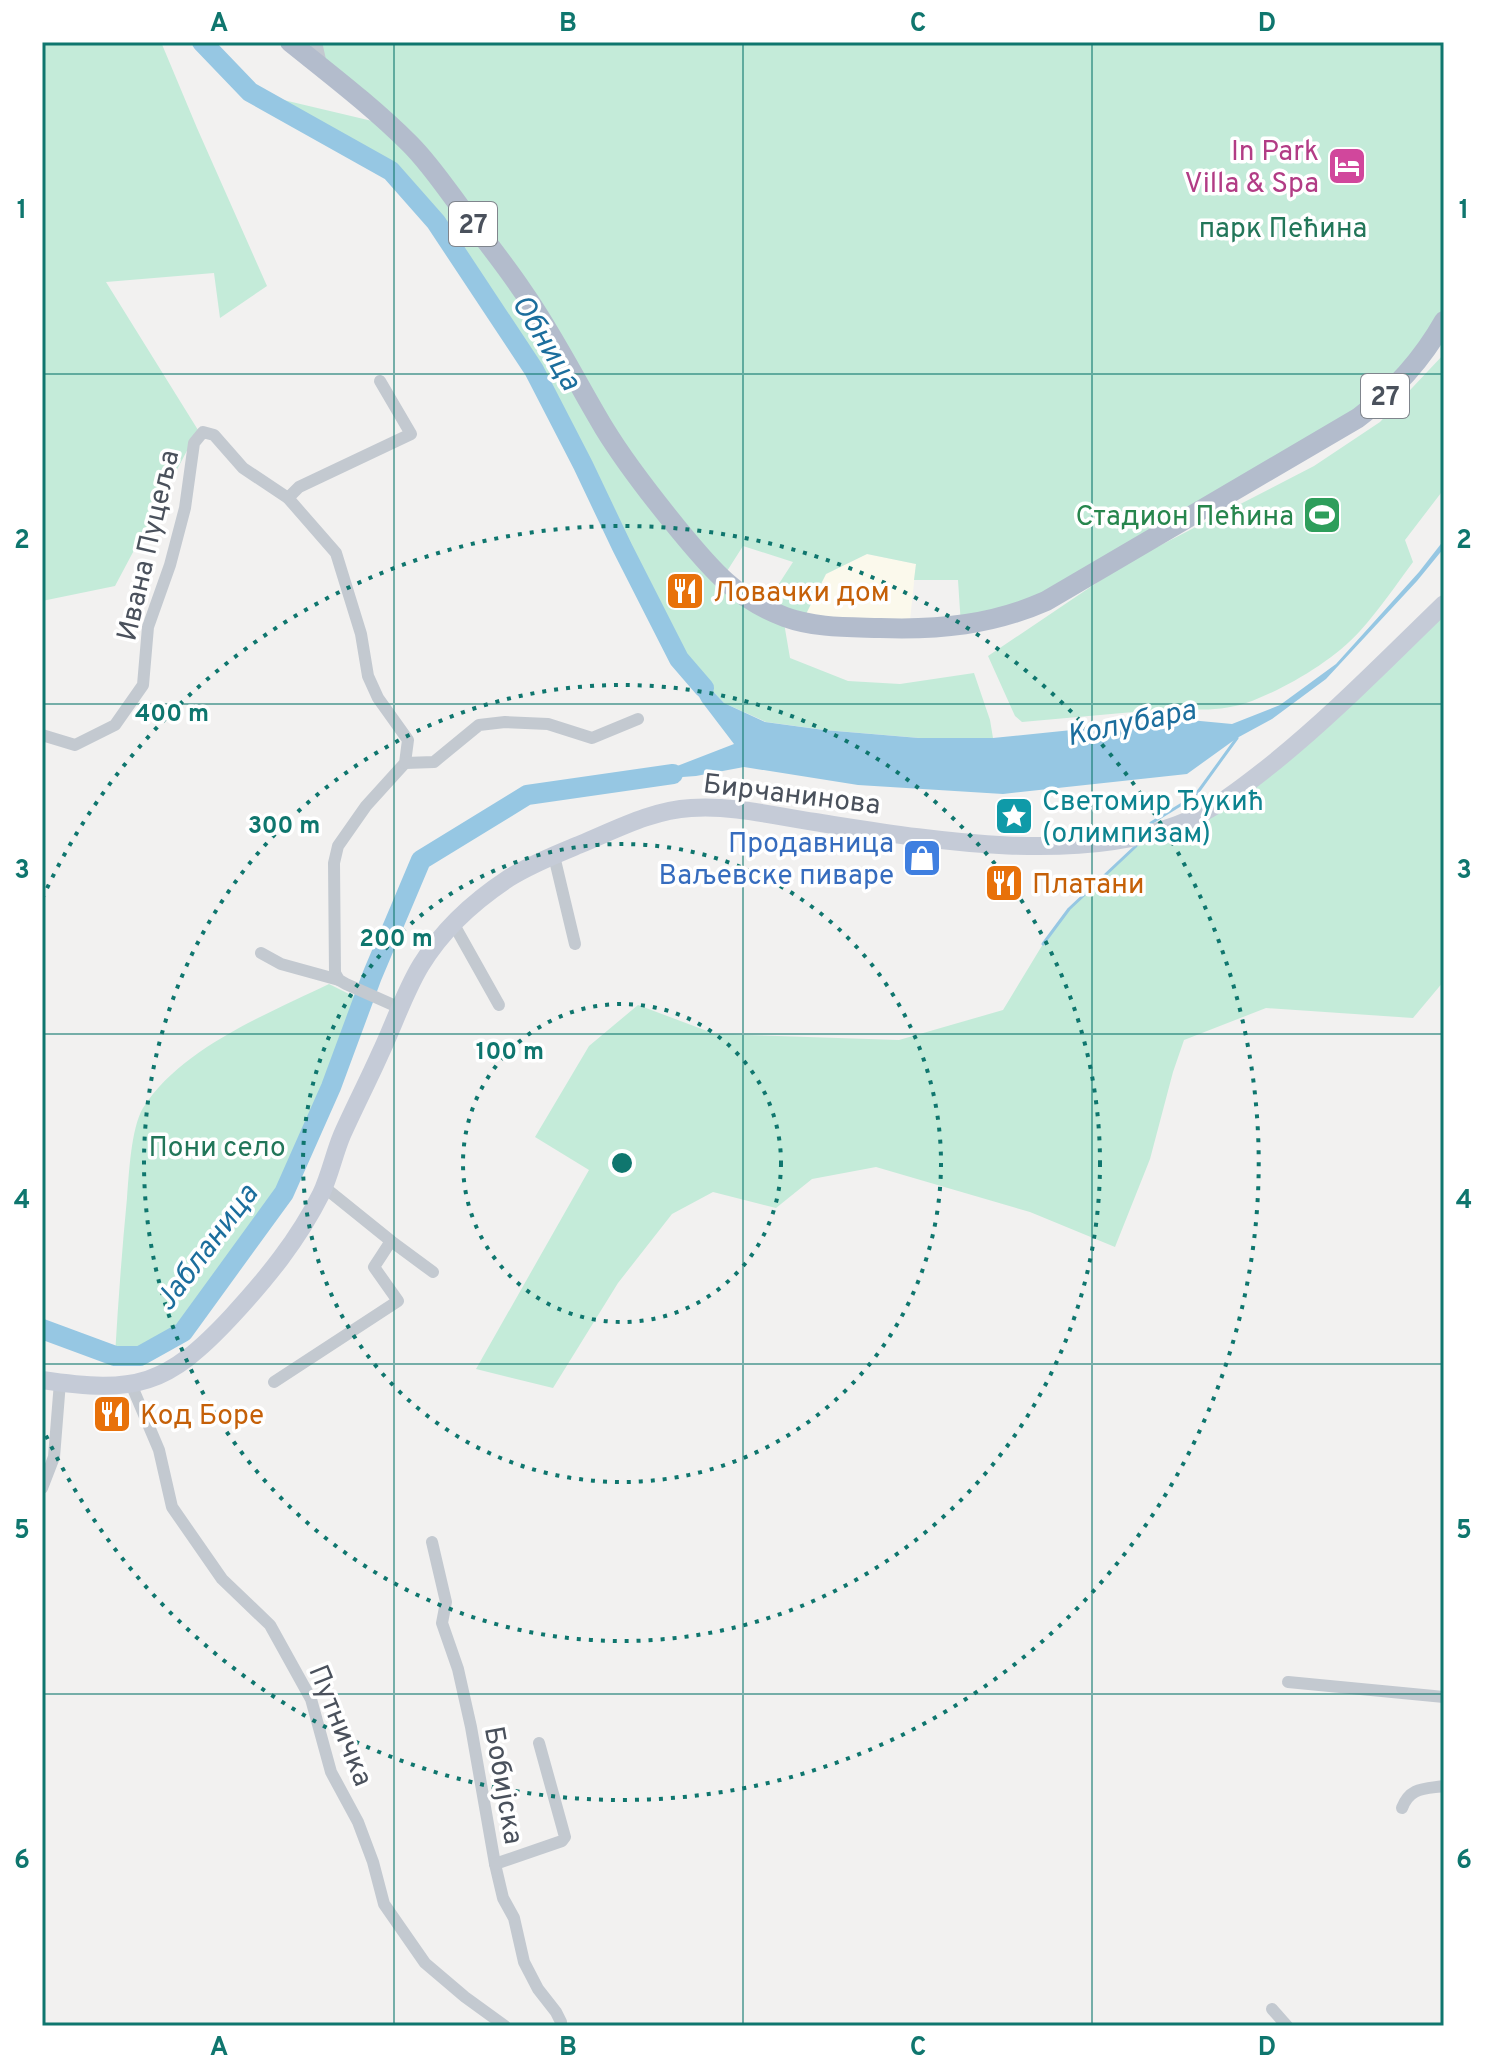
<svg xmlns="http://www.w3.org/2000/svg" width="1486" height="2068" font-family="Overpass,sans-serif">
  <rect width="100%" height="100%" fill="#f2f1f0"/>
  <polygon fill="#fbf9ec" points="867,554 916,564 909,629 802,622 826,574"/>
  <g fill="#c4ebd9" fill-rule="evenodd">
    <polygon points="42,42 161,42 197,128 267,286 220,318 214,273 106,282 198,430 115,586 42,601"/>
    <path d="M290 42H1444V321L1370 408 1023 612 961 626 958 580H914L916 564 867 554 826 574 802 622 783 617 790 658 848 681 900 684 974 673 990 720 993 738H920L825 730 766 722 724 703 707 685 680 663 583 465 534 370 436 222 391 171 250 92 389 125ZM743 546 793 562 764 607 722 579Z"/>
    <path d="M1444 354V489L1405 540 1413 562C1396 585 1379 610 1360 631 1334 660 1288 687 1252 701 1229 710 1202 711 1178 708L1022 722 1015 716 988 656 1126 563 1314 466 1380 422Z"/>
    <polygon points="1444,604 1444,981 1413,1018 1266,1008 1184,1040 1173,1072 1150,1159 1115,1247 1030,1212 876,1167 812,1179 776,1208 713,1192 672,1214 618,1283 553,1388 476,1369 589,1170 535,1137 589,1046 638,1005 715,1034 899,1040 1003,1010 1043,944 1069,909 1136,847 1135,837 1220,803"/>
    <path d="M329 984 363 1001 331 1087 284 1193 183 1332 140 1356H115C118 1303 122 1250 127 1198 129 1174 131 1128 143 1108 181 1048 267 1014 329 984Z"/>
  </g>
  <polygon fill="#96c7e3" points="1444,540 1444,548 1417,581 1326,679 1272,719 1237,738 1187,774 1003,794 858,785 744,767 696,776 641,780 734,744 702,702 680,663 707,685 724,703 765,722 824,730 919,738 993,738 1179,719 1232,724 1280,705 1336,664 1419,572"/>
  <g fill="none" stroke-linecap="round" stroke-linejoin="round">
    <g stroke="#96c7e3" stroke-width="3">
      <polyline points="1151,823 1195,796 1237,738"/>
      <polyline points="1043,944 1069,909 1136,846"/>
    </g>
    <g stroke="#96c7e3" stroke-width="20">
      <polyline points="202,42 250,92 391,171 436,222 534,370 583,465 622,547 679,659 704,688"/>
      <polyline points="42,1329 115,1356 140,1356 183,1332 284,1193 331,1087 372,976 421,860 527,795 673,774"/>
    </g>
    <g stroke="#c3c9d0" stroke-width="12">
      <polyline points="316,42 320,60 319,66"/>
      <polyline points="288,498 299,487 411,434 380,381"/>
      <polyline points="42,735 75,745 115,725 143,685 148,627 170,565 185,508 194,443 203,432 214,435 243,468 288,498 336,553 361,634 368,676 378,698 408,740 405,763 366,806 338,846 334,863 335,973 339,980 346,984 400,1008"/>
      <polyline points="405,763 434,762 479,725 505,722 548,724 592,738 638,719"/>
      <polyline points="554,856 575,944"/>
      <polyline points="453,923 499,1005"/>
      <polyline points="261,953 281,964 339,980"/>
      <polyline points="324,1187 391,1241 433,1272"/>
      <polyline points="274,1382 398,1301 374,1267 391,1241"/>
      <polyline points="131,1384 159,1450 172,1507 222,1579 270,1625 311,1699 331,1772 358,1822 373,1862 384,1904 425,1963 465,1997 505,2026"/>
      <polyline points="42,1488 54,1457 60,1382"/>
      <polyline points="432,1542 446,1602 442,1623 458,1669 471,1727 495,1864 503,1898 514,1918 524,1962 538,1989 556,2012 561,2022 561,2026"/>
      <polyline points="1288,1682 1444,1697"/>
      <path d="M1402 1808C1410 1787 1424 1789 1444 1786"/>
      <polyline points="495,1864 562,1841 565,1837 539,1743"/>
      <polyline points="1272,2009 1287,2026"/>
    </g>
    <path stroke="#c5cbd7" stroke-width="18" d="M42 1380C136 1394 167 1386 232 1316 267 1278 298 1240 321 1194 330 1175 334 1154 342 1135 354 1108 368 1081 380 1054 394 1025 404 993 421 965 443 929 474 901 509 878 531 864 557 854 581 844 617 829 653 810 691 808 733 805 774 816 815 822 925 839 1071 865 1177 825 1211 812 1239 790 1267 768 1330 718 1386 660 1444 604"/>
    <path stroke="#b3bccc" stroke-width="20" d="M290 42C331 75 373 107 410 144 431 165 448 191 466 215 486 241 506 266 524 293 554 336 577 383 604 428 626 464 652 497 679 530 711 569 736 599 785 617 815 628 848 627 880 628 939 630 992 625 1046 601L1358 418C1394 391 1422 360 1444 321"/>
  </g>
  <path fill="none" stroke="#0f766e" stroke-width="2" stroke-opacity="0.55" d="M394 42V2026M743 42V2026M1092 42V2026M42 374H1444M42 704H1444M42 1034H1444M42 1364H1444M42 1694H1444"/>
  <g fill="none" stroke="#0f766e" stroke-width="4" stroke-dasharray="4 8">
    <circle cx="622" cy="1163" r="159"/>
    <circle cx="622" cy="1163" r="319"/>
    <circle cx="622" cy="1163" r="478"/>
    <path d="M42 899A637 637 0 1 1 42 1427"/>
  </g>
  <defs>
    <symbol id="hotel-square" viewBox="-11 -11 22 22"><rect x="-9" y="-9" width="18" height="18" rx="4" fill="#d1479c" stroke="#fff"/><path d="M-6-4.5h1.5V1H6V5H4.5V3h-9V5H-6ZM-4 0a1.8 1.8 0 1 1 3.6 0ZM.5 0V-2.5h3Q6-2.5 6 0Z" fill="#fff"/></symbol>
    <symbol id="stadium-square" viewBox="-11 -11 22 22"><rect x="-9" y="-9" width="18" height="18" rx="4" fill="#2e9e5b" stroke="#fff"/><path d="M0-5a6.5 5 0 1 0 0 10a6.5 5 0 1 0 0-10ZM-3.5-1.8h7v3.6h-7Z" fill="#fff"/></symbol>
    <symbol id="restaurant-square" viewBox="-11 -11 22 22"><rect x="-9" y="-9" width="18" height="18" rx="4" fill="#e8710a" stroke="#fff"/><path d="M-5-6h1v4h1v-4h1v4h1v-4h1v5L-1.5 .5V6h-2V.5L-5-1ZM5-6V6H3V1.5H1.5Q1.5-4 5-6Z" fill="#fff"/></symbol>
    <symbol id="sight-square" viewBox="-11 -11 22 22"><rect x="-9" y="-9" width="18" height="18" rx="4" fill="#0f9aa8" stroke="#fff"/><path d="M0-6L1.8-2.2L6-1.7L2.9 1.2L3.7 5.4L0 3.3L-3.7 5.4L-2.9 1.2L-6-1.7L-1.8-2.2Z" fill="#fff"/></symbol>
    <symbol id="shop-square" viewBox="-11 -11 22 22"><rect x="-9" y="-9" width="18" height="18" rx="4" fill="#3f7fe0" stroke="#fff"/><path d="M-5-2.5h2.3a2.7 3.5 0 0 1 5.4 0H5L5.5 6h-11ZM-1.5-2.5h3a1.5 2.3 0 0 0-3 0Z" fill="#fff"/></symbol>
  </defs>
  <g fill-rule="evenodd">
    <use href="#hotel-square" x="1325" y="144" width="44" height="44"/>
    <use href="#stadium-square" x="1300" y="493" width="44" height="44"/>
    <use href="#restaurant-square" x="663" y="569" width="44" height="44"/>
    <use href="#sight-square" x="992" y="794" width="44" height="44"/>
    <use href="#shop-square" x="900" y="836" width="44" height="44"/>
    <use href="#restaurant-square" x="982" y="861" width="44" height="44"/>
    <use href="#restaurant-square" x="90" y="1392" width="44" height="44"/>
  </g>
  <g text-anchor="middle" stroke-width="7" stroke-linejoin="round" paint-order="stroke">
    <g fill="#fff" stroke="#80858d" stroke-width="2">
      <rect x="449" y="202" width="48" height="44" rx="6"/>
      <rect x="1361" y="374" width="48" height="44" rx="6"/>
    </g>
    <g font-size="26" font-weight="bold" fill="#4a515c">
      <text x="473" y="233">27</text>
      <text x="1385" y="405">27</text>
    </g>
    <g font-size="28" fill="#b23c85" stroke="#fff" text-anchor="end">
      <text x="1319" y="160">In Park<tspan x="1319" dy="32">Villa &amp; Spa</tspan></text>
    </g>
    <g font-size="28" fill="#227659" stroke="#fff">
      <text x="1283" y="237">парк Пећина</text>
      <text x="217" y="1156">Пони село</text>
    </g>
    <g font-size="28" fill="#27864d" stroke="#fff" text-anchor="end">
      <text x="1294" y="525">Стадион Пећина</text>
    </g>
    <g font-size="28" fill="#4a515c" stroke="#fff">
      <text transform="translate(147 545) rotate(-77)" y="10">Ивана Пуцеља</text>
      <text transform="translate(792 793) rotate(7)" y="10">Бирчанинова</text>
      <text transform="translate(342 1725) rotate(68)" y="10">Путничка</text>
      <text transform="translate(505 1785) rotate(80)" y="10">Бобијска</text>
    </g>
    <g font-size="28" fill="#c56008" stroke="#fff" text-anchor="start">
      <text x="713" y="601">Ловачки дом</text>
      <text x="1032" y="893">Платани</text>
      <text x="140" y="1424">Код Боре</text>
    </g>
    <g font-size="28" fill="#0d838f" stroke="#fff" text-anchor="start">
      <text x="1042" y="810">Светомир Ђукић<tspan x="1042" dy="32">(олимпизам)</tspan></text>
    </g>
    <g font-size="28" fill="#366cbe" stroke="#fff" text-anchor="end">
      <text x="894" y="852">Продавница<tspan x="894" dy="32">Ваљевске пиваре</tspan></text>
    </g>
    <g font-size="30" font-style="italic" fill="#1c6e9d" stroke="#fff">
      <text transform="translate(547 342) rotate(59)" y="10">Обница</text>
      <text transform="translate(1131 722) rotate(-12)" y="10">Колубара</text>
      <text transform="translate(206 1247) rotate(-53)" y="10">Јабланица</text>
    </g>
  </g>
  <circle cx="622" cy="1163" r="12" fill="#0f766e" stroke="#fff" stroke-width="4"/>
  <g font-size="24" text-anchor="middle" font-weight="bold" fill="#0f766e" stroke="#fff" stroke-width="7" stroke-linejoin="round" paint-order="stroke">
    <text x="172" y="721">400 m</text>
    <text x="284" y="833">300 m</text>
    <text x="396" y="946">200 m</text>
    <text x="510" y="1059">100 m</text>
  </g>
  <rect width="1486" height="2068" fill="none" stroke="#ffffff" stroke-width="88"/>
  <rect x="44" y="44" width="1398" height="1980" fill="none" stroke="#0f766e" stroke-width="3"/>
  <g font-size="26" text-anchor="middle" font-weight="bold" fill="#0f766e">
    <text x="219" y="31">A</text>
    <text x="568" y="31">B</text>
    <text x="918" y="31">C</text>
    <text x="1267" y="31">D</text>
    <text x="22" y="218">1</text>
    <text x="1464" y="218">1</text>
    <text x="22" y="548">2</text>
    <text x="1464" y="548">2</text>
    <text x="22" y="878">3</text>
    <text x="1464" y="878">3</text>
    <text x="22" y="1208">4</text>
    <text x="1464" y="1208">4</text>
    <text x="22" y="1538">5</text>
    <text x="1464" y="1538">5</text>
    <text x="22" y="1868">6</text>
    <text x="1464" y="1868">6</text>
    <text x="219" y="2055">A</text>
    <text x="568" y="2055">B</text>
    <text x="918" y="2055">C</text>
    <text x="1267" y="2055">D</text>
  </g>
</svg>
